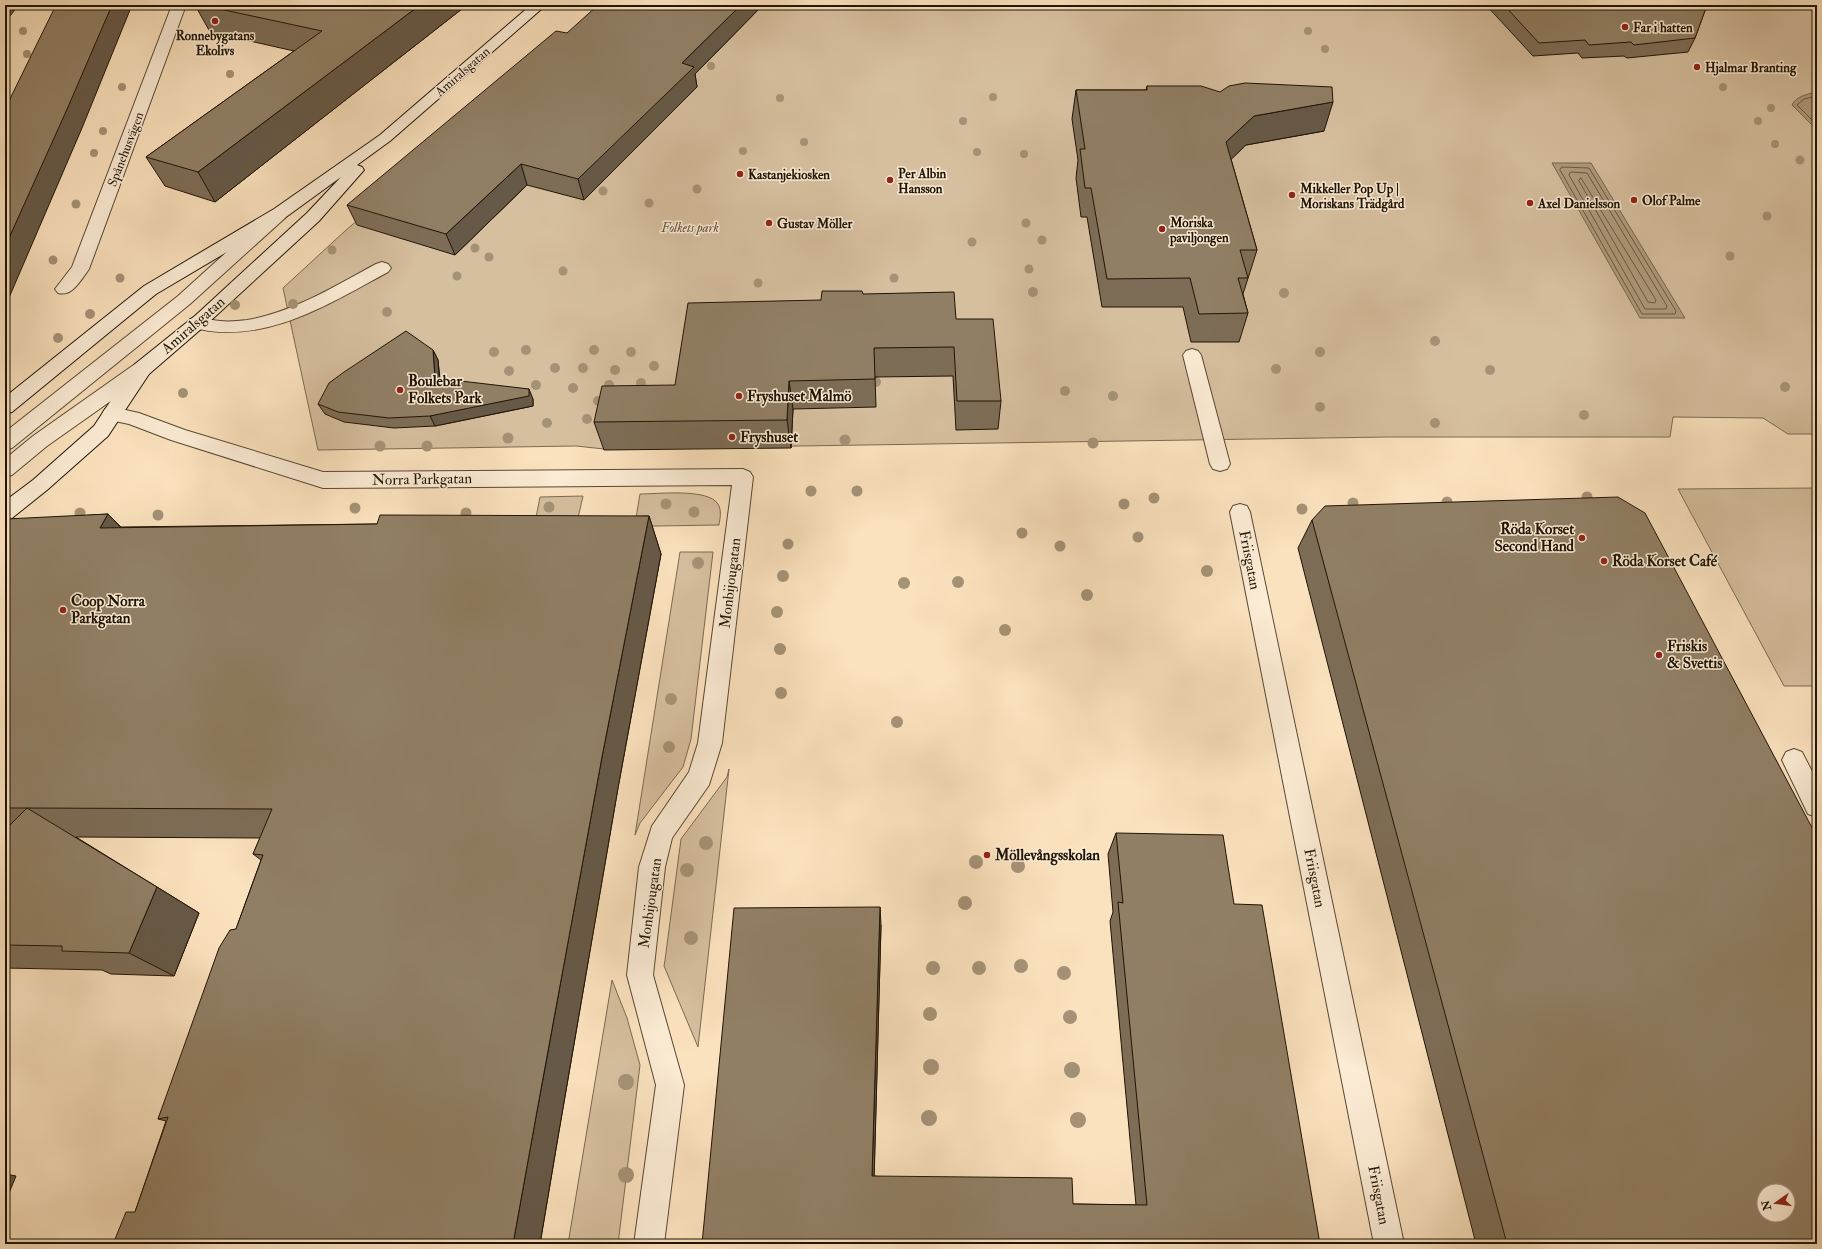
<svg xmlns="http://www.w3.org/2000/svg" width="1822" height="1249" font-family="'IM FELL Double Pica',serif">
  <rect width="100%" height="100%" fill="#fbe2be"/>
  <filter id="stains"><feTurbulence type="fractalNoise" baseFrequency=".005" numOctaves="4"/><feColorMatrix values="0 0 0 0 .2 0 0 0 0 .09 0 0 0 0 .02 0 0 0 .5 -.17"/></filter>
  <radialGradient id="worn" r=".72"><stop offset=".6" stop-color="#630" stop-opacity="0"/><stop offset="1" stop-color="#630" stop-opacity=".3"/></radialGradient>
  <g fill="#d6bf9f" stroke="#7a6a52">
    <polygon points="606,5 1817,5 1817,434 1788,434 1763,418 1673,417 1670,437 1387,437 604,449 576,446 318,450 283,288 345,231"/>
    <polygon points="1817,488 1817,686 1784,686 1678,489"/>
    <path d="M640 494C658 494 708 488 718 504 722 511 720 518 719 525L410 530 535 523 540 497 583 496 578 518H636Z"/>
    <polygon points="680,552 713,552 691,739 683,767 640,823 635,835"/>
    <polygon points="729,769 698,1047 664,966 665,960 681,839 727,777"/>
    <polygon points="612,980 627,1018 640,1065 618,1244 568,1244"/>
  </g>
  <g fill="#b09c7f" stroke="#76664e">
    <path d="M1817 92V130L1792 105C1796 96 1808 94 1817 92Z"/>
    <polygon points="1552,163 1591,163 1685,318 1640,318"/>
  </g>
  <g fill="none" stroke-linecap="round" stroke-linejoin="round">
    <g stroke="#685842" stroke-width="1">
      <polyline points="1817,96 1804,99 1797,105 1817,125"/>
      <polygon points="1562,167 1589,168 1676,311 1675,314 1642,314 1560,170"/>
      <polygon points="1571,172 1587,173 1667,306 1666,309 1645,309 1569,175"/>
      <polygon points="1581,178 1656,300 1655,303 1648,302 1579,181"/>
    </g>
    <defs>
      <g id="lane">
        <polygon points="279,209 285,210 287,214 285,218 190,304 12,448 5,450 5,432 178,296 273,210"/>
        <path d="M382 262 388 264 391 268 388 272C327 305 262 347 190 327L187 323 190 319C200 316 209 320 220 321 228 322 239 321 247 320 294 312 335 286 376 264Z"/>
        <polygon points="142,363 149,364 151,369 149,374 47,446 12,475 5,477 5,459 33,436 135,364"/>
      </g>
      <g id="street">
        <path d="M172 5H186L89 269C81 280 72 297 58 293L55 289 72 267Z"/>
        <polygon points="1192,349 1198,351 1201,355 1230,464 1227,469 1220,471 1213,469 1210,464 1183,355 1186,351"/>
        <polygon points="112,407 139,413 185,430 323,472 743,469 750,472 753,477 722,743 709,785 672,838 665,867 653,975 684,1085 664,1244 634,1244 656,1085 627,975 639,867 652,826 689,772 698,743 732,485 323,488 171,440 129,424 105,419 102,414 105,409"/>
        <polygon points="1240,504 1247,506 1250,512 1404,1244 1374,1244 1230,512 1233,506"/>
        <polygon points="1794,749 1802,752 1817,781 1817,817 1808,814 1782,760 1786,752"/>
      </g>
      <polygon id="secondary" points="531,5 546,5 390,141 357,165 362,167 364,170 319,221 208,323 149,374 108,436 47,490 12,518 5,520 5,501 33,480 94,426 135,364 196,315 307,213 341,177 286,217 156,294 12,412 5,414 5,397 144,286 274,209 380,135"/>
    </defs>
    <use href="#lane" stroke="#564833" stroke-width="2"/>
    <use href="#street" stroke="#564833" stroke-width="2"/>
    <use href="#secondary" stroke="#1f1405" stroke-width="2"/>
    <use href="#lane" fill="#fcecd5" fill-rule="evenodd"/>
    <use href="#street" fill="#fcecd5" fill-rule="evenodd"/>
    <use href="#secondary" fill="#fcecd5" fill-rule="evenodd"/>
  </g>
  <g fill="#a59276">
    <circle cx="23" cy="31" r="4"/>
    <circle cx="1308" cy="31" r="4"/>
    <circle cx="1325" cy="49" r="4"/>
    <circle cx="27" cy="54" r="4"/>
    <circle cx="711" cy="66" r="4"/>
    <circle cx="230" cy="74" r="4"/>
    <circle cx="122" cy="87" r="4"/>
    <circle cx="1723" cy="87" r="4"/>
    <circle cx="993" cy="97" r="4"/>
    <circle cx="780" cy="98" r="4"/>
    <circle cx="1771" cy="108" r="4"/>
    <circle cx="963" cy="121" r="4"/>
    <circle cx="1758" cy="121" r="4"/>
    <circle cx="103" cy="131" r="4"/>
    <circle cx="804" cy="142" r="4"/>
    <circle cx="1775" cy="144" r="4"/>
    <circle cx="743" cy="151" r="4"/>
    <circle cx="977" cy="152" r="4"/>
    <circle cx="94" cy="153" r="4"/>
    <circle cx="1024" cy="154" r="4"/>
    <circle cx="1800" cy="160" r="4.5"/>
    <circle cx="697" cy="189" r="4.5"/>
    <circle cx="603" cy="191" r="4.5"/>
    <circle cx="649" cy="203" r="4.5"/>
    <circle cx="76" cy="204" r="4.5"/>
    <circle cx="1767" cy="216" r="4.5"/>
    <circle cx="1026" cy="223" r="4.5"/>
    <circle cx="1042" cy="240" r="4.5"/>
    <circle cx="972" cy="242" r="4.5"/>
    <circle cx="475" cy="248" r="4.5"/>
    <circle cx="332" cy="250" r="4.5"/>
    <circle cx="1730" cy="256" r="4.5"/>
    <circle cx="489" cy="257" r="4.5"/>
    <circle cx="53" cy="260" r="4.5"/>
    <circle cx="1029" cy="269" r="4.5"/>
    <circle cx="563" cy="271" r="4.5"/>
    <circle cx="457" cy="276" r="4.5"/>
    <circle cx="120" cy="278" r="4.5"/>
    <circle cx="894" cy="278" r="4.5"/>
    <circle cx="758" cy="283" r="4.5"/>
    <circle cx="1033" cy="292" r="5"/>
    <circle cx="1284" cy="293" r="5"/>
    <circle cx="293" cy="304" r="5"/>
    <circle cx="235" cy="305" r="5"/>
    <circle cx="387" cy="312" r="5"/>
    <circle cx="90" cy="314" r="5"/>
    <circle cx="58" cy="338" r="5"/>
    <circle cx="1435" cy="341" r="5"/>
    <circle cx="526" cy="350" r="5"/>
    <circle cx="594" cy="350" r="5"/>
    <circle cx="494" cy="352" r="5"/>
    <circle cx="631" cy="352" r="5"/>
    <circle cx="1320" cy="352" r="5"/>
    <circle cx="654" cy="366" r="5"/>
    <circle cx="555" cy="368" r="5"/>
    <circle cx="583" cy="368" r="5"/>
    <circle cx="1276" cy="369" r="5"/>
    <circle cx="615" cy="370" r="5"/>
    <circle cx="1490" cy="370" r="5"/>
    <circle cx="509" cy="371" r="5"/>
    <circle cx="876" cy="382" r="5"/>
    <circle cx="641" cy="383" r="5"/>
    <circle cx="536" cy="385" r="5"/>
    <circle cx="609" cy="385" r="5"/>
    <circle cx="1785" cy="387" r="5"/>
    <circle cx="573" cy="388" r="5"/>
    <circle cx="1065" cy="391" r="5"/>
    <circle cx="183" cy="393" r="5"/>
    <circle cx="1113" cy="396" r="5"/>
    <circle cx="598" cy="401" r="5"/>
    <circle cx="1320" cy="407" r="5"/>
    <circle cx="1584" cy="415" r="5"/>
    <circle cx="587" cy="419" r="5"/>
    <circle cx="547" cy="423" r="5"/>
    <circle cx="1435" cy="423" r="5"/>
    <circle cx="508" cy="438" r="5.5"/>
    <circle cx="845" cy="440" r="5.5"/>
    <circle cx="1093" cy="443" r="5.5"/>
    <circle cx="380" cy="446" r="5.5"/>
    <circle cx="427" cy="446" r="5.5"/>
    <circle cx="811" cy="491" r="5.5"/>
    <circle cx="857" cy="491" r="5.5"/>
    <circle cx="1587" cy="497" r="5.5"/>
    <circle cx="1154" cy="498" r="5.5"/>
    <circle cx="1447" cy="502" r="5.5"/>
    <circle cx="1353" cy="503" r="5.5"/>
    <circle cx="666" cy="504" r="5.5"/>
    <circle cx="1124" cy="504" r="5.5"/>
    <circle cx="549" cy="507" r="5.5"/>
    <circle cx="355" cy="508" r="5.5"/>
    <circle cx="1302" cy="509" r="5.5"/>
    <circle cx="694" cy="512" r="5.5"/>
    <circle cx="80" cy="513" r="5.5"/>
    <circle cx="466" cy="513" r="5.5"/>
    <circle cx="158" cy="515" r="5.5"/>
    <circle cx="1022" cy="533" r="5.5"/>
    <circle cx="1138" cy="537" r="5.5"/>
    <circle cx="788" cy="544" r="5.5"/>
    <circle cx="1060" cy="546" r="5.5"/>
    <circle cx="698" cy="563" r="6"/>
    <circle cx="1207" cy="571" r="6"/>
    <circle cx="783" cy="576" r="6"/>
    <circle cx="958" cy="582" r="6"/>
    <circle cx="904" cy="583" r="6"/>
    <circle cx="1087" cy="595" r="6"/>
    <circle cx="777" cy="612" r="6"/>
    <circle cx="1005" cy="630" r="6"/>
    <circle cx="780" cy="649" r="6"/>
    <circle cx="781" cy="693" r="6"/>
    <circle cx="671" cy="699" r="6"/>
    <circle cx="897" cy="722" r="6"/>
    <circle cx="669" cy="747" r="6"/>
    <circle cx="706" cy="843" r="7"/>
    <circle cx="976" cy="862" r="7"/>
    <circle cx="1018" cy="866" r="7"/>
    <circle cx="687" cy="870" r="7"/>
    <circle cx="965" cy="903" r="7"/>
    <circle cx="691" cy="938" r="7"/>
    <circle cx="1021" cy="966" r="7"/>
    <circle cx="933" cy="968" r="7"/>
    <circle cx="979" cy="968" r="7"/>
    <circle cx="1064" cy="973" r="7"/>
    <circle cx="930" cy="1014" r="7"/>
    <circle cx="1070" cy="1017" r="7"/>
    <circle cx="931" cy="1067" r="8"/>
    <circle cx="1072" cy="1070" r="8"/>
    <circle cx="626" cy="1082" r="8"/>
    <circle cx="929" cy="1118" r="8"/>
    <circle cx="1078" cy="1120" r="8"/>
    <circle cx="626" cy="1175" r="8"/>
  </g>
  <g fill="#7d6d57" stroke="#1f1405">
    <polygon points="195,5 467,5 215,202 165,186 146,157 294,51 210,32"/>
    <polygon points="1486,5 1707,5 1695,38 1688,52 1627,58 1624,56 1582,58 1578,53 1533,56"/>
    <polygon points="759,9 695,74 697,87 584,200 527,185 455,255 357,225 347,205"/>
    <polygon points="1147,86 1324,131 1246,145 1231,159 1257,250 1243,294 1248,313 1239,342 1191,342 1183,307 1102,307 1087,217 1081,217 1076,178 1078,160 1072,119 1076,90 1146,90"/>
    <polygon points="863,294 956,319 1001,401 998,429 956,430 953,376 875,377 876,407 793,409 791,448 604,450 594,422 675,385 821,300"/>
    <polygon points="433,350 438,360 440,379 533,399 533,406 435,426 394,428 344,422 325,414 318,404"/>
    <polygon points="108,514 121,527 377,524 649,516 661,554 618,788 558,1137 540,1244 113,1244 135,1212 166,1121 158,1119 236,929 261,860 253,854 260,838 76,837 199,913 174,976 111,974 102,970 5,968 5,521"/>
    <polygon points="1312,520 1817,1244 1476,1244 1298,548"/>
    <polygon points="1116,833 1234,904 1320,1244 702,1244 881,925 874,1176 1073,1204 1136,1205 1110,921 1113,912 1108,854"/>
  </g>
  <g fill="#665947" stroke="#1f1405">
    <polygon points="5,5 19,5 5,22"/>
    <polygon points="112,5 132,5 82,128 5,307 5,247"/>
    <polygon points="420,5 467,5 215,202 198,172"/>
    <polygon points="741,5 778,5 759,9 695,74 697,87 584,200 578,179 682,63"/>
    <polygon points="1333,102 1324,131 1246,145 1219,171 1226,142 1254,116"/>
    <polygon points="521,164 527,185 455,255 446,234"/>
    <polygon points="433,350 438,360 440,388 435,378"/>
    <polygon points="789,381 793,409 791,448 787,420"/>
    <polygon points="529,389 533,399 533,406 435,426 430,416"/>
    <polygon points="108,514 145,553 100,528"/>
    <polygon points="649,516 661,554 618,788 558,1137 540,1244 513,1244 535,1122 602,757"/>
    <polygon points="157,887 199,913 174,976 129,953"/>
    <polygon points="880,907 881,925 874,1184 872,1176"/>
    <polygon points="5,1174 16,1176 5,1203"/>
  </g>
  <g fill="#917f65" stroke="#1f1405" fill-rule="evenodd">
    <polygon points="56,5 112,5 68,107 5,247 5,109"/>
    <polygon points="201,5 420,5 198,172 146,157 322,31"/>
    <polygon points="598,5 741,5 682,63 694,67 578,179 521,164 446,234 347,205 556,31 567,33"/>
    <polygon points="1504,5 1707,5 1695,38 1634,45 1631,42 1589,45 1585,40 1539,43"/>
    <polygon points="1245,83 1332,87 1333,102 1254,116 1226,142 1257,250 1240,250 1248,278 1238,278 1248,313 1199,314 1190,278 1107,279 1091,188 1085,188 1080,149 1085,149 1076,90 1147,90 1147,86 1201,86 1220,92 1229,86"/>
    <polygon points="822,291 862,291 863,294 954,292 956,319 993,319 1001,401 957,401 954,347 874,348 875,379 789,381 787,420 594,422 602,386 675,385 688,303 821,300"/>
    <polygon points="406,331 433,350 435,378 529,389 529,396 430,416 389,418 338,412 318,404 329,383 344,372"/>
    <path d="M1618 497 1645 513 1817 837V1244H1507L1312 520 1325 506ZM1764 1191H1788V1215H1764Z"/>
    <polygon points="108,514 100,528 377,524 380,515 649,516 602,757 535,1122 513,1244 113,1244 126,1212 135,1212 168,1117 158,1119 219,948 230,930 236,929 263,855 253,854 272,809 27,808 157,887 129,953 62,951 62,946 5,945 5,830 27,808 5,808 5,521 6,519"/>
    <polygon points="1116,833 1223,835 1234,904 1262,905 1320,1244 702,1244 734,908 880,907 872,1176 1072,1178 1073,1204 1147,1205 1118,902 1123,903"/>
  </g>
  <g fill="#8f2418" stroke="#fcecd5" stroke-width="1.5">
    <circle cx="215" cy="21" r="4"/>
    <circle cx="1625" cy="27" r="4"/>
    <circle cx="1697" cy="67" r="4"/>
    <circle cx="740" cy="174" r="4"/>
    <circle cx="890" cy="180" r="4"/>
    <circle cx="1292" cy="195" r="4"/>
    <circle cx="1634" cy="200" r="4"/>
    <circle cx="1530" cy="203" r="4"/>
    <circle cx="769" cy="223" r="4"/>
    <circle cx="1162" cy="229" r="4"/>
    <circle cx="400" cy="390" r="4"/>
    <circle cx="739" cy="396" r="4"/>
    <circle cx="732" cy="437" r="4"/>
    <circle cx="1582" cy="538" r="4"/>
    <circle cx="1604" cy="561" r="4"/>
    <circle cx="63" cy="610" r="4"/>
    <circle cx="1659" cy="655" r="4"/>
    <circle cx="987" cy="855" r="4"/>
  </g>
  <g text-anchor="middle" stroke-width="3" stroke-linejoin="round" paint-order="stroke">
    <g font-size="13" font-weight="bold" fill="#1f1405" stroke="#fcecd5" text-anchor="start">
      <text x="1633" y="32">Far i hatten</text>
      <text x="215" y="40" text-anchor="middle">Ronnebygatans<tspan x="215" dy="15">Ekolivs</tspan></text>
      <text x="1705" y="72">Hjalmar Branting</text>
      <text x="898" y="178">Per Albin<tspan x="898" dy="15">Hansson</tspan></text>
      <text x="748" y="179">Kastanjekiosken</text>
      <text x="1300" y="193">Mikkeller Pop Up |<tspan x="1300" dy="15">Moriskans Trädgård</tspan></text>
      <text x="1642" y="205">Olof Palme</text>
      <text x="1538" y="208">Axel Danielsson</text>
      <text x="1170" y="227">Moriska<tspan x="1170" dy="15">paviljongen</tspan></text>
      <text x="777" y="228">Gustav Möller</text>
    </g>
    <g font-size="13" fill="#1f1405" stroke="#fcecd5">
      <text transform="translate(462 71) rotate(-41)" y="5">Amiralsgatan</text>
      <text transform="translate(125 149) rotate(-69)" y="5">Spånehusvägen</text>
    </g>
    <g font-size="13" font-style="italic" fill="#5f503b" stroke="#fcecd5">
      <text x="690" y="232">Folkets park</text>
    </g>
    <g font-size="15" fill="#1f1405" stroke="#fcecd5">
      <text transform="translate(193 325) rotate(-41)" y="5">Amiralsgatan</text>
      <text transform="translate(422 479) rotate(-1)" y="5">Norra Parkgatan</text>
      <text transform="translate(1250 560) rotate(79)" y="5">Friisgatan</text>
      <text transform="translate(730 583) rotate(-83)" y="5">Monbijougatan</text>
      <text transform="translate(1315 878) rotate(79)" y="5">Friisgatan</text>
      <text transform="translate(650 903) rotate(-82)" y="5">Monbijougatan</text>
      <text transform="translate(1379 1195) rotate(79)" y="5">Friisgatan</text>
    </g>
    <g font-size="15" font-weight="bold" fill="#1f1405" stroke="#fcecd5" text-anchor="start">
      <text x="408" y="386">Boulebar<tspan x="408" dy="17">Folkets Park</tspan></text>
      <text x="747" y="401">Fryshuset Malmö</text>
      <text x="740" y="442">Fryshuset</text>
      <text x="1574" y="534" text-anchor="end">Röda Korset<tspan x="1574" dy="17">Second Hand</tspan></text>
      <text x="1612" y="566">Röda Korset Café</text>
      <text x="71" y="606">Coop Norra<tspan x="71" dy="17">Parkgatan</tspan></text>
      <text x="1667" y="651">Friskis<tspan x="1667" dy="17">&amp; Svettis</tspan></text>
      <text x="995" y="860">Möllevångsskolan</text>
    </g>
  </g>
  <rect width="1822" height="1249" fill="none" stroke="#fbe2be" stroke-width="20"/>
  <rect x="6" y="6" width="1810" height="1237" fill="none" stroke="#1f1405" stroke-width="2"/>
  <rect x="10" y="10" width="1802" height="1229" fill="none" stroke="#1f1405"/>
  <g transform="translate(1776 1203) rotate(256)"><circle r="19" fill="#fcecd5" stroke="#a49682"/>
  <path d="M0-3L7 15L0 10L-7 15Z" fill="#8f2418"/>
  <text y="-6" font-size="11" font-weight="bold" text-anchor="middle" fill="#1f1405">N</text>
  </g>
  <rect width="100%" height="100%" filter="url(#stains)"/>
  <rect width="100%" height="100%" fill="url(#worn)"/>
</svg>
